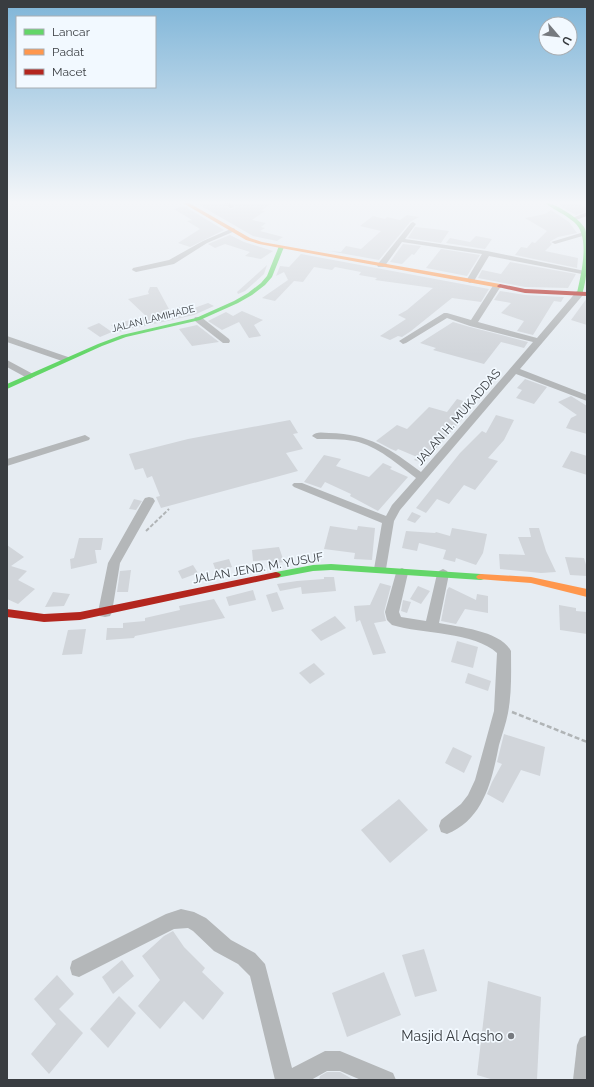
<svg xmlns="http://www.w3.org/2000/svg" width="594" height="1087" font-family="Raleway,sans-serif">
  <rect width="100%" height="100%" fill="#e6ecf2"/>
  <g fill="#d1d5da">
    <polygon points="196,203 222,203 230,209 236,208 233,203 271,203 261,211 265,211 252,220 266,223 261,227 265,228 260,231 283,237 277,241 253,236"/>
    <polygon points="565,203 572,203 587,207 587,211 576,215 560,206"/>
    <polygon points="184,206 224,230 190,247 178,243 200,229 187,221 192,220 174,209"/>
    <polygon points="551,210 569,222 577,233 558,237 551,241 550,242 552,244 545,251 578,258 577,268 515,255 521,247 527,248 532,242 535,243 547,231 525,218 545,214"/>
    <polygon points="407,215 419,217 410,222 379,260 329,251 341,252 346,246 361,249 381,231 360,226 373,216 385,219 387,217 400,220"/>
    <polygon points="415,227 434,229 449,231 441,243 408,238"/>
    <polygon points="230,235 244,242 273,251 261,259 245,256 250,252 225,244 215,248 208,244"/>
    <polygon points="476,236 492,239 485,249 446,243 450,238 470,242"/>
    <polygon points="403,244 421,246 414,255 412,254 402,264 390,262"/>
    <polygon points="441,249 480,255 467,276 426,268"/>
    <polygon points="301,254 489,289 481,302 452,298 411,331 402,337 398,336 390,340 380,336 406,319 398,315 407,310 433,288 375,280 377,278 359,275 361,272 335,267 332,270 314,267 303,282 294,281 275,301 262,298 288,280 284,272 276,276 280,266 289,267"/>
    <polygon points="510,262 576,274 568,288 525,287 478,278 482,270 501,274"/>
    <polygon points="267,265 264,274 245,291 238,294 237,292"/>
    <polygon points="150,287 157,287 170,311 180,307 186,311 208,303 214,306 194,315 140,327 139,326 119,332 111,325 146,316 128,299 149,294 148,292"/>
    <polygon points="500,291 525,295 564,297 561,302 554,301 533,335 517,331 524,321 501,313 511,303 494,300"/>
    <polygon points="587,298 587,325 571,320"/>
    <polygon points="242,311 263,320 254,325 261,336 249,338 239,322 222,330 208,321 226,312 233,316"/>
    <polygon points="453,322 470,327 528,342 524,348 501,342 484,364 433,350 436,348 420,343"/>
    <polygon points="99,323 112,332 100,337 87,328"/>
    <polygon points="197,325 219,342 192,346 179,329"/>
    <polygon points="525,379 547,387 534,404 516,398 522,390 517,388"/>
    <polygon points="571,396 587,406 587,434 566,428 571,418 577,415 558,402"/>
    <polygon points="457,399 473,404 464,417 423,463 414,460 417,457 398,449 396,451 391,449 376,441 397,425 407,429 429,407 447,412"/>
    <polygon points="496,415 514,420 504,440 488,458 498,461 475,490 464,485 449,504 437,499 426,513 416,508 460,453 482,431 486,433"/>
    <polygon points="290,420 298,433 293,434 303,449 286,453 298,471 161,508 156,497 160,496 152,476 147,478 143,468 135,470 129,454 188,439"/>
    <polygon points="571,451 587,456 587,475 562,467"/>
    <polygon points="324,455 341,459 336,466 369,477 383,463 392,467 390,469 408,477 378,511 350,496 351,494 325,482 321,488 304,482"/>
    <polygon points="134,499 142,501 136,510 129,509"/>
    <polygon points="412,512 421,516 415,523 407,520"/>
    <polygon points="330,526 357,530 358,526 375,528 372,560 354,559 355,553 324,549"/>
    <polygon points="452,528 487,534 483,553 476,565 456,558 455,562 443,559 446,550 419,543 417,551 402,548 406,531 435,533 436,532 450,536"/>
    <polygon points="529,528 539,528 546,551 556,572 541,573 500,569 499,554 525,555 518,537 531,537"/>
    <polygon points="79,538 103,538 101,550 95,550 97,563 71,569 70,559 74,558"/>
    <polygon points="7,545 24,557 11,566 27,571 18,580 35,589 18,604 7,599"/>
    <polygon points="279,547 284,562 270,564 269,560 253,561 252,550"/>
    <polygon points="565,557 584,558 587,568 587,576 570,575"/>
    <polygon points="229,559 232,567 216,571 213,563"/>
    <polygon points="193,565 198,573 182,579 178,571"/>
    <polygon points="131,570 128,592 117,592 120,571"/>
    <polygon points="324,577 334,577 336,591 302,594 301,587 280,591 277,584 297,581 324,579"/>
    <polygon points="380,583 391,586 384,612 386,621 374,623 386,653 373,655 360,620 356,622 354,606 370,605"/>
    <polygon points="418,586 430,591 421,604 410,599"/>
    <polygon points="449,587 476,600 477,594 488,596 488,613 465,609 456,624 441,621 447,590"/>
    <polygon points="253,590 256,600 229,606 226,597"/>
    <polygon points="53,592 70,594 64,606 45,607"/>
    <polygon points="277,592 284,609 272,612 266,595"/>
    <polygon points="214,599 225,618 135,636 134,638 106,640 107,628 123,628 123,623 145,621 145,618 180,610 179,606"/>
    <polygon points="403,600 411,602 407,613 401,611"/>
    <polygon points="559,605 576,608 576,611 587,612 587,634 560,630"/>
    <polygon points="335,616 346,628 321,641 311,630"/>
    <polygon points="86,629 82,654 62,655 68,630"/>
    <polygon points="457,641 478,647 473,668 451,662"/>
    <polygon points="314,663 325,674 310,684 299,673"/>
    <polygon points="468,673 491,681 488,691 465,683"/>
    <polygon points="504,734 545,747 540,776 521,770 503,803 487,794 492,782 502,764 497,762"/>
    <polygon points="453,747 472,756 464,773 445,763"/>
    <polygon points="399,799 428,830 390,863 361,830"/>
    <polygon points="173,931 184,947 205,968 202,972 224,993 203,1020 184,1001 160,1029 138,1006 160,980 142,956 164,936"/>
    <polygon points="424,949 437,991 415,997 402,955"/>
    <polygon points="122,960 134,976 113,994 102,977"/>
    <polygon points="384,972 401,1015 347,1037 332,993"/>
    <polygon points="57,975 74,994 59,1009 83,1033 49,1074 31,1054 56,1024 34,999"/>
    <polygon points="488,981 541,997 537,1080 494,1080 477,1075"/>
    <polygon points="119,996 136,1013 108,1048 90,1029"/>
    <polygon points="327,1072 340,1072 354,1080 319,1080 320,1076"/>
  </g>
  <g fill="none" stroke-linecap="round" stroke-linejoin="round">
    <polyline stroke="#b0b4b6" stroke-width="2" stroke-dasharray="4 2" stroke-linecap="butt" points="146,531 169,509"/>
    <polyline stroke="#b0b4b6" stroke-width="2.5" stroke-dasharray="5 2.5" stroke-linecap="butt" points="512,712 587,742"/>
    <g fill="#b4b7b9" fill-rule="evenodd">
      <polygon points="223,203 231,203 235,207 230,208"/>
      <polygon points="587,212 587,216 573,221 570,219"/>
      <polygon points="413,222 416,224 405,239 487,251 585,271 587,271 587,275 489,256 474,281 470,283 466,281 482,254 402,242 384,267 378,267 377,265 411,223"/>
      <polygon points="233,228 235,229 235,231 207,243 174,264 136,272 132,270 133,268 169,260 203,241"/>
      <polygon points="584,232 587,233 586,235 555,244 551,242"/>
      <path d="M494 284H500L501 286 478 322 537 338 577 291H583V295L520 369 587 395V401L516 374 400 510 394 521 386 569 384 572 380 573 376 572 374 569 382 523 294 487 292 485 294 483H302L386 516 392 505 416 478C397 464 378 446 354 441 342 439 329 439 317 439L312 436C316 431 323 433 329 433 370 434 390 449 421 472L533 342 470 326 447 318 406 343 403 344 399 341 444 313H447L471 320Z"/>
      <polygon points="195,317 201,317 229,339 230,341 229,343 223,343 195,321 194,319"/>
      <polygon points="7,336 68,357 69,359 65,362 62,361 7,342"/>
      <polygon points="7,360 33,374 35,376 30,379 27,378 7,367"/>
      <polygon points="85,435 90,438 89,440 7,466 7,459"/>
      <polygon points="149,497 153,498 155,501 120,563 112,612 110,616 105,617 100,616 98,612 108,563 143,501 145,498"/>
      <path d="M402 568 406 570 408 573 399 612 401 617 426 621 437 574 439 571 443 569 447 571 449 574 439 623C459 627 501 631 511 651 511 671 512 692 508 713 506 724 502 734 499 745 492 780 484 819 447 834L441 832 439 826 441 820 461 804 468 795 475 780 494 711 497 653C475 632 422 634 392 625L387 620 385 612 396 573 398 570Z"/>
      <polygon points="181,909 194,912 206,918 231,940 255,953 265,964 292,1068 325,1051 340,1051 393,1073 396,1080 361,1080 340,1071 327,1071 311,1080 275,1080 250,976 238,964 214,951 193,931 188,928 174,929 79,977 72,975 70,968 72,961 166,914"/>
      <polygon points="587,1035 587,1080 573,1080 577,1045 580,1038"/>
    </g>
    <g fill="#63d668" fill-rule="evenodd">
      <path d="M545 203C553 203 558 207 565 211 572 215 579 220 584 227 591 238 587 282 582 294L577 293C581 274 591 236 574 222 565 214 554 210 545 203Z"/>
      <polygon points="279,246 284,247 272,277 265,285 252,295 238,303 200,320 126,337 102,346 7,389 7,384 98,344 122,335 196,318 234,301 248,293 261,283 267,276"/>
      <polygon points="331,564 481,574 484,575 486,577 484,579 481,580 331,570 313,571 276,578 273,577 271,575 273,573 276,572 313,565"/>
    </g>
    <g fill="#ff974d" fill-rule="evenodd">
      <polygon points="183,203 189,203 250,238 262,242 500,284 503,286 500,288 259,244 246,240"/>
      <polygon points="481,574 531,577 587,589 587,597 531,583 478,579 476,577 478,575"/>
    </g>
    <g fill="#b3261e" fill-rule="evenodd">
      <polygon points="500,284 525,289 587,292 587,296 525,293 498,287 497,286"/>
      <polygon points="276,572 279,573 281,575 279,577 80,620 44,622 7,617 7,609 44,614 80,612"/>
    </g>
  </g>
  <linearGradient id="sky" x2="0" y2="1"><stop stop-color="#7fb5d8"/><stop offset="0.57" stop-color="#f4f6f9"/><stop offset="1" stop-color="#f4f6f9" stop-opacity="0"/></linearGradient>
  <rect width="594" height="355" fill="url(#sky)"/>
  <circle fill="#767a7f" stroke="#f2f9ff" stroke-width="1.5" cx="511" cy="1036" r="4"/>
  <g text-anchor="middle" stroke-width="3.5" stroke-linejoin="round" paint-order="stroke">
    <g font-size="10" fill="#393d41" stroke="#f2f9ff">
      <text transform="translate(153 318) rotate(-14)" y="4">JALAN LAMIHADE</text>
    </g>
    <g font-size="12" fill="#393d41" stroke="#f2f9ff">
      <text transform="translate(458 417) rotate(-49)" y="4">JALAN H. MUKADDAS</text>
      <text transform="translate(258 568) rotate(-10)" y="4">JALAN JEND. M. YUSUF</text>
    </g>
    <g font-size="14" fill="#393d41" stroke="#f2f9ff" text-anchor="end">
      <text x="503" y="1041">Masjid Al Aqsho</text>
    </g>
  </g>
  <rect width="594" height="1087" fill="none" stroke="#393d41" stroke-width="16"/>
  <rect x="16" y="16" width="140" height="72" fill="#f2f9ff" stroke="#a8aeb3"/>
  <rect x="24" y="29" width="20" height="6" fill="#63d668" stroke="#a8aeb3"/>
  <text x="52" y="36" font-size="12" fill="#393d41">Lancar</text>
  <rect x="24" y="49" width="20" height="6" fill="#ff974d" stroke="#a8aeb3"/>
  <text x="52" y="56" font-size="12" fill="#393d41">Padat</text>
  <rect x="24" y="69" width="20" height="6" fill="#b3261e" stroke="#a8aeb3"/>
  <text x="52" y="76" font-size="12" fill="#393d41">Macet</text>
  <g transform="translate(558 36) rotate(118)"><circle r="19" fill="#f2f9ff" stroke="#a8aeb3"/>
  <path d="M0-3L7 15L0 10L-7 15Z" fill="#767a7f"/>
  <text y="-6" font-size="11" font-weight="bold" text-anchor="middle" fill="#393d41">U</text>
  </g>
</svg>
